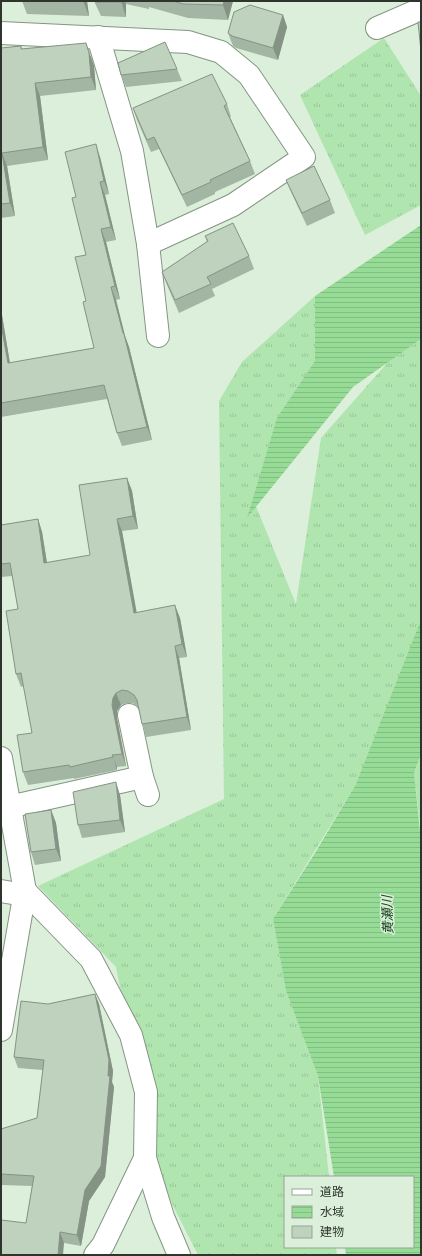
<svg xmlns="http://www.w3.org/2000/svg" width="422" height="1256" font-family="Bitter,'Noto Sans JP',serif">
  <defs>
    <pattern id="grass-tufts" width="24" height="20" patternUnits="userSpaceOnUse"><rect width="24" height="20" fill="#b0e5b0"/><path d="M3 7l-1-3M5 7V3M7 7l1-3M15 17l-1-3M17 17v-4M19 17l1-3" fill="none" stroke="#98c598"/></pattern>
    <pattern id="water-rules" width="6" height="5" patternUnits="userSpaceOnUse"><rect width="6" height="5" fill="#96dc97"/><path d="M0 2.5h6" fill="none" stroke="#82bd82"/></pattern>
  </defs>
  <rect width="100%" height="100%" fill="#dbefda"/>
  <g fill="url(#grass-tufts)">
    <polygon points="384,38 421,96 421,205 365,235 300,95"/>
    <polygon points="315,296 328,357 253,499 296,604 321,438 389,361 421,339 421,638 356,784 273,919 286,991 318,1076 329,1177 285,1177 285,1247 336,1247 337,1255 198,1255 156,1172 116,967 38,886 224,799 219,401 242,362"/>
    <polygon points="421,754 421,833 414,773"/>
  </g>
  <g fill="url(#water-rules)">
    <polygon points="421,225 421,339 353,387 247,518 277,418 315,361 315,296"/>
    <polygon points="421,620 421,754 414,773 421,841 421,1255 346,1255 345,1247 413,1247 413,1177 334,1177 318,1076 286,991 273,919 315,853 356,784"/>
  </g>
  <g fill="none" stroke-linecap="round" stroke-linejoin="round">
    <defs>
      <g id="minor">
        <polyline points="377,28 421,9"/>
        <polyline points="1,33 188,42 221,52 249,75 304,157 233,205 148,244"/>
        <polyline points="98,37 132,151 148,244 158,336"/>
        <polyline points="129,715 142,777 148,795"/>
        <polyline points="9,807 142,777"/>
        <polyline points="1,891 24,895"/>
        <polyline points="25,891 91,959 131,1035 146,1092 145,1158 163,1217 179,1255"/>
        <polyline points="95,1255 103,1245 145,1158"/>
      </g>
      <polyline id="tertiary" points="1,758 25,891 1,1030"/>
    </defs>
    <use href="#minor" stroke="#849683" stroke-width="24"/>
    <use href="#tertiary" stroke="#849683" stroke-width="24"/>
    <use href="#minor" stroke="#fff" stroke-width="22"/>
    <use href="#tertiary" stroke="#fff" stroke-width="22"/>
  </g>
  <g fill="#a3b5a3">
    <polygon points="1,1 87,1 89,16 27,14 22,1 1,2"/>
    <polygon points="94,1 233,1 228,20 188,18 149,7 149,9 126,4 126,17 101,16"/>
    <polygon points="283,15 287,27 278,60 236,48 233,46 228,33"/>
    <polygon points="21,46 22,49 91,56 94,66 96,90 40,96 48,160 7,166 15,216 1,218 1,48"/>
    <polygon points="177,69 182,81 126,87 121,75"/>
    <polygon points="227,104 231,117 230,117 250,161 255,174 215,192 215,194 187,207 159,149 151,152 137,120 133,108"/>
    <polygon points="100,157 109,194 105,195 116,240 106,242 120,299 116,300 125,336 129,347 152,440 122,446 117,433 107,399 1,417 1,309 10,363 94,348 86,301 86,255 76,197"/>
    <polygon points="286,180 330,200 335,213 307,226 291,192"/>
    <polygon points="205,236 249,256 254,269 212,289 215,296 179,313 167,285 162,272 207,242"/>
    <polygon points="127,478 132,491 138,529 122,531 136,612 180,618 187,657 179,658 191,730 146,737 142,724 138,707 133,703 127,703 121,705 117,711 117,718 126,766 117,767 117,770 74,779 74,778 28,785 23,772 32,733 24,686 21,687 16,674 18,609 12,576 1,577 1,525 38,519 42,532 47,563 90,555"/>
    <polygon points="120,795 125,832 82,838 78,825"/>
    <polygon points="51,810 56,823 61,861 35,865 31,852"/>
    <polygon points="95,994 99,1004 113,1071 112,1082 114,1087 105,1177 89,1201 81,1246 64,1243 26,1223 32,1186 1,1185 1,1129 37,1118 43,1070 18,1068 14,1057 48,1004"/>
  </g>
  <g fill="#859385">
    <polygon points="83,1 87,1 89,16"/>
    <polygon points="121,1 125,1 126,4 126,17"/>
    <polygon points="224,1 233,1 228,20 223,5"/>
    <polygon points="283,15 287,27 278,60 273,48"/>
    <polygon points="86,43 94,66 96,90 91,77"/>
    <polygon points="35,83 40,96 48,160 43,147"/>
    <polygon points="96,144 100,157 109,194 104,181"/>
    <polygon points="2,153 7,166 15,216 10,203"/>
    <polygon points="100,182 105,195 116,240 111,227"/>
    <polygon points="101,229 106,242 120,299 115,286"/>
    <polygon points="111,287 116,300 125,336 129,347 152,440 147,427"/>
    <polygon points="1,309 12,376 8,363 1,324"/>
    <polygon points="127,478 132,491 138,529 133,516"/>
    <polygon points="38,519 42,532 49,576 44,563"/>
    <polygon points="117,519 122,531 139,625 134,613"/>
    <polygon points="175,605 180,618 187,657 182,644"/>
    <polygon points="175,646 179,658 191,730 187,717"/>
    <polygon points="116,693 121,705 117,711 117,718 126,766 122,754 112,705 113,698"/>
    <polygon points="112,755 117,767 117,770 113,757"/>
    <polygon points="116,782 120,795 125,832 120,820"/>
    <polygon points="51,810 56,823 61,861 56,849"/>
    <polygon points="95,994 99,1004 113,1071 112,1082 114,1087 105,1177 89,1201 81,1246 77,1235 85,1190 108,1076"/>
    <polygon points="60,1232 64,1243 63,1255 58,1255"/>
  </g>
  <g fill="#bed2be" stroke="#859385">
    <rect x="96" y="1" width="25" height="1"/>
    <polygon points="173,1 224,1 223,5 183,4"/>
    <polygon points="250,5 283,15 273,48 232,36 228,33 234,12"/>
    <polygon points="418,22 421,22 421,51"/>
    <polygon points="165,42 177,69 121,75 118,63"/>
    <polygon points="86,43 89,53 91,77 35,83 43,147 2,153 10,203 1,204 1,48 21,46 21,49"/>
    <polygon points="212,74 227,104 224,106 250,161 210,180 211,182 182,195 154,137 147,140 133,108"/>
    <polygon points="96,144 104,181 100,182 111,227 101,229 115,286 111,287 123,333 124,334 147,427 117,433 104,385 1,403 1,324 8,363 94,348 83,302 86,301 75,257 86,255 72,198 76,197 65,152"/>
    <polygon points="314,166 330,200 302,213 286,180"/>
    <polygon points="233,223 249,256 207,277 211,284 175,300 162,272 208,241 205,236"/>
    <polygon points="127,478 133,516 117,519 134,613 175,605 182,644 175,646 187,717 142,724 137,700 134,695 128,691 122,690 116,693 113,698 112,705 122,754 112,755 113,757 70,767 69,765 23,772 17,735 32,733 21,673 16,674 6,611 18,609 10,563 1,564 1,525 38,519 44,563 90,555 79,485"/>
    <polygon points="116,782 120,820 78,825 73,792"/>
    <polygon points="51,810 56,849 31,852 25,814"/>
    <polygon points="95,994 109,1060 108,1076 110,1076 101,1166 85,1190 77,1235 60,1232 58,1255 1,1255 1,1220 26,1223 34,1176 1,1174 1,1129 37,1118 44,1060 14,1057 21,1001 48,1004"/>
  </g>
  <g text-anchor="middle" stroke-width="3" stroke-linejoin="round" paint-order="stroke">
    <g font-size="13" font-style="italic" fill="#124216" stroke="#dbefda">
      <text transform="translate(387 915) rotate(-92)" y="5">黄瀬川</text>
    </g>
  </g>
  <rect width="422" height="1256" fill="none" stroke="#2d352d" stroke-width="4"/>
  <rect x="284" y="1176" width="130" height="72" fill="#dbefda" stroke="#95a595"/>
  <rect x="292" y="1189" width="20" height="6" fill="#ffffff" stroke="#95a595"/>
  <text x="320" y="1196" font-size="12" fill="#2d352d">道路</text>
  <rect x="292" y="1206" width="20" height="12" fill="url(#water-rules)" stroke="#95a595"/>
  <text x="320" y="1216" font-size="12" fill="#2d352d">水域</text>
  <rect x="292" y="1226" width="20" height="12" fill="#bed2be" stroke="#95a595"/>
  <text x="320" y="1236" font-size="12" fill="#2d352d">建物</text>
</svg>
